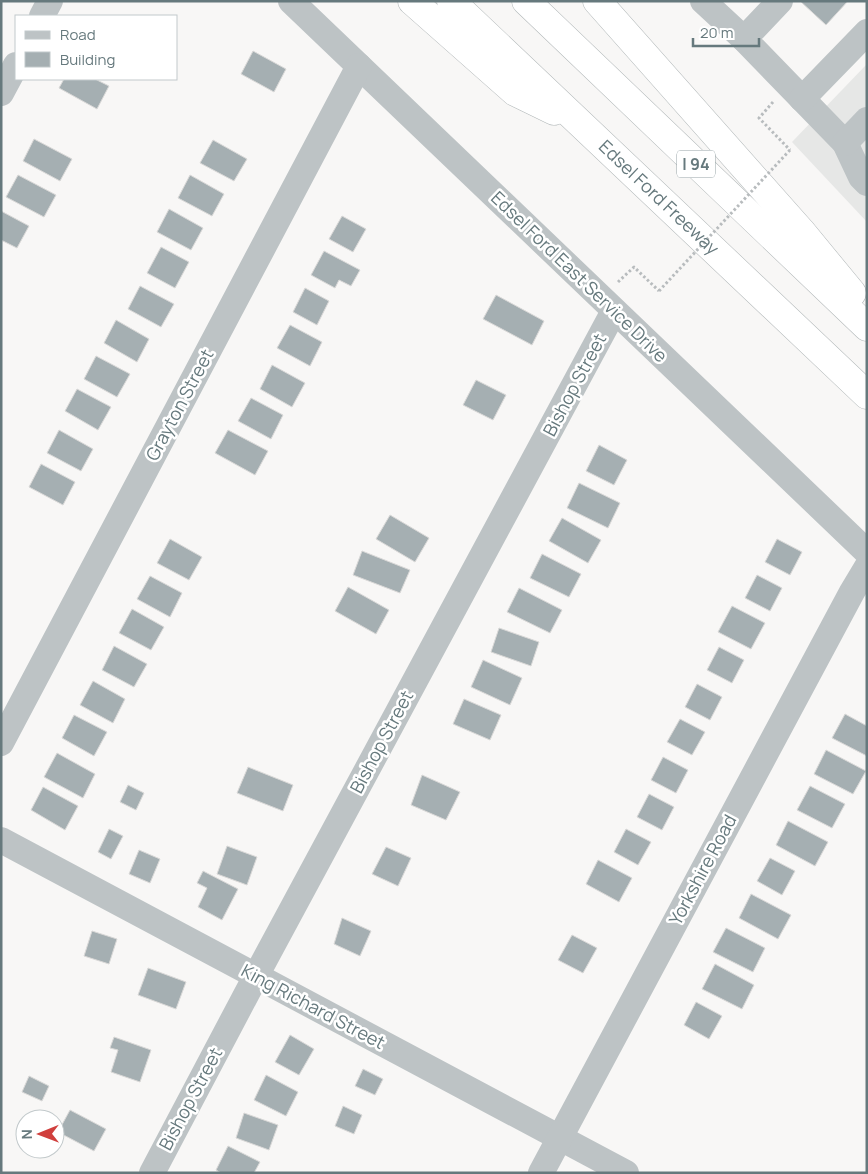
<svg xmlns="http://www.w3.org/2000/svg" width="868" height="1174" font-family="Manrope,sans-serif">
  <rect width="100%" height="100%" fill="#f8f7f6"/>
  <polygon fill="#e6e7e6" points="867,64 867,222 792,142"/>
  <g fill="#a5afb2" stroke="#dad9d8">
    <polygon points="800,1 848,1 826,25"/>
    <polygon points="253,51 286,69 274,92 241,74"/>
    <polygon points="64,79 95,79 109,86 97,109 59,88"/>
    <polygon points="34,139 72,159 60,181 23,161"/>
    <polygon points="213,140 247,159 234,181 200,163"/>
    <polygon points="18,175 56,195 44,217 6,197"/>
    <polygon points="190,175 224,194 212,216 178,198"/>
    <polygon points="169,209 203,228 191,250 157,232"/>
    <polygon points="1,211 29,226 17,248 1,240"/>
    <polygon points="342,216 366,229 353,252 329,239"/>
    <polygon points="161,247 189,262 175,288 147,273"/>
    <polygon points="324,251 360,270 351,286 339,280 335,288 311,275"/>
    <polygon points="140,286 174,304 161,327 128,309"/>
    <polygon points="305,288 329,301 317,325 293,312"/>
    <polygon points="496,295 544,321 532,345 483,319"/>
    <polygon points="116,320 149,339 137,362 104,343"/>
    <polygon points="290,325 322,342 310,366 277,348"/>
    <polygon points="96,356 130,374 117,397 84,379"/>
    <polygon points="272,365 305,383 292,407 260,389"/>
    <polygon points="476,380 506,395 493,420 463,405"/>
    <polygon points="77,389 111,407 98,430 65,411"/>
    <polygon points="251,398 283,415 271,439 238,421"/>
    <polygon points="59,430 93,449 81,471 47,453"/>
    <polygon points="228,430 268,451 255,475 215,453"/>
    <polygon points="599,445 627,460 614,485 586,471"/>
    <polygon points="41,464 75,482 63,505 29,487"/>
    <polygon points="579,483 620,503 608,528 567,508"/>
    <polygon points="390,515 429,538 415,562 376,539"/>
    <polygon points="562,518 601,540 588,563 549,541"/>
    <polygon points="170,539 202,557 189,580 157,563"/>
    <polygon points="777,539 802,552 790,575 765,562"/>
    <polygon points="362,551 410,570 400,593 353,575"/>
    <polygon points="542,554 581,574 569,597 530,578"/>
    <polygon points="757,575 782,588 770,611 745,598"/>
    <polygon points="150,576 182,593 170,617 137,599"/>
    <polygon points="348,587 389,610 376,634 335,611"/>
    <polygon points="519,588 562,610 550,633 507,612"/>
    <polygon points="732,606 765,623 751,649 718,632"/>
    <polygon points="132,609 164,627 151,650 119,633"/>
    <polygon points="499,628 539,642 531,666 491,652"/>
    <polygon points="114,646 147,664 134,687 102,670"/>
    <polygon points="719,647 744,660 732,683 707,670"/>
    <polygon points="483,660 522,678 510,705 471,687"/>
    <polygon points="93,681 125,699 113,723 80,705"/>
    <polygon points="697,684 722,697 710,720 685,707"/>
    <polygon points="464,699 501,715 490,740 453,724"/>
    <polygon points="845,714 867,726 867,756 832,738"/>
    <polygon points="74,715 107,732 94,756 62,738"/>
    <polygon points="680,719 705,732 692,755 667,742"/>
    <polygon points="826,750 866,771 853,794 814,774"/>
    <polygon points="57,753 95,774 83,798 44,777"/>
    <polygon points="663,757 688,770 676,793 651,780"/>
    <polygon points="248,767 293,785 283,811 237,793"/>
    <polygon points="422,775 460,792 446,820 411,805"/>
    <polygon points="128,785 144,793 136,810 120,802"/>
    <polygon points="810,786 845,804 832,828 797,810"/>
    <polygon points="43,787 78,806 65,830 31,810"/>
    <polygon points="649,794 674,807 662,830 637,817"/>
    <polygon points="788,821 828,842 815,866 776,845"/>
    <polygon points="109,829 123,836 111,859 98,852"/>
    <polygon points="626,829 651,842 638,865 614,852"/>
    <polygon points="227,846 257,857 247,885 217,874"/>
    <polygon points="386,847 411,858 398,886 372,874"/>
    <polygon points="139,850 160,859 150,883 129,874"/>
    <polygon points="770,858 795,871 782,895 757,881"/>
    <polygon points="598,860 632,878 619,902 586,884"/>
    <polygon points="203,871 238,889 222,920 198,907 207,888 197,883"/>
    <polygon points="751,894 791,915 778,939 739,918"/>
    <polygon points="342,918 371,931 360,956 334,944"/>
    <polygon points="726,928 765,948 753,972 713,952"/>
    <polygon points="92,931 117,939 109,964 84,956"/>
    <polygon points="572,935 597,948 583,973 558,960"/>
    <polygon points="715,964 754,985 742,1009 702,989"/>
    <polygon points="148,968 186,982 176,1009 138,995"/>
    <polygon points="696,1002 722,1016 709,1039 684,1025"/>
    <polygon points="290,1035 314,1049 299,1075 275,1062"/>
    <polygon points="114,1037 151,1050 140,1082 111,1072 118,1050 110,1048"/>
    <polygon points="363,1069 383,1079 375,1095 355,1086"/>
    <polygon points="266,1075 298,1092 286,1116 254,1100"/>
    <polygon points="29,1076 49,1086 42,1101 22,1092"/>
    <polygon points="343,1106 362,1115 354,1134 335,1126"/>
    <polygon points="70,1110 106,1129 94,1151 58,1132"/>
    <polygon points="244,1113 278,1125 269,1150 236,1138"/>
    <polygon points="228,1146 260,1162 254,1173 221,1173 216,1170"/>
  </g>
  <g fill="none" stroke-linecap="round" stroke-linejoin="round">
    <defs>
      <g id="highway">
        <polyline points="412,1 515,92 554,111"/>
        <path id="s1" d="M451 1 867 395"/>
        <polyline points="526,1 867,327"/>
        <polyline points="597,1 801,231 852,293"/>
      </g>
    </defs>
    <use href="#highway" stroke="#b1b7b8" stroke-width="29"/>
    <g stroke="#b8bcbe" stroke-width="3" stroke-dasharray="2.5 2.5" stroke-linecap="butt">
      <polyline points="773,102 759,118 790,150"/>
      <polyline points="618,282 634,267 659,291"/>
    </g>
    <g stroke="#bdc3c5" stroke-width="26">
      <polyline points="291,1 867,552"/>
      <polyline points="703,1 744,39 845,143 861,177 867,183"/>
      <polyline points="42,16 50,1"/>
      <polyline points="744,39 780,1"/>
      <polyline points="1,93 16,65"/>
      <polyline points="802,99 867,32"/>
      <polyline points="845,143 867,120"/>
      <polyline points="1,743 359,66"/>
      <polyline points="1,840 626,1173"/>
      <polyline points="152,1173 256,976 614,311"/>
      <polyline points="541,1173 852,592 867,567"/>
    </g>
    <use href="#highway" stroke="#fff" stroke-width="28"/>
    <polyline stroke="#b8bcbe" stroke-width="3" stroke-dasharray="2.5 2.5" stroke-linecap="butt" points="659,291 790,150"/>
  </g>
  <g text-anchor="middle" stroke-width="5" stroke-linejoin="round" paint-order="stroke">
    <rect fill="#fff" stroke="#94a1a4" stroke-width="1" x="677" y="150.5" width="38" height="27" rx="4"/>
    <g font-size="16" font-weight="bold" fill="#66797d">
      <text x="696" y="170">I 94</text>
    </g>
    <g font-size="18" fill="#66797d" stroke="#fff">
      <text dy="6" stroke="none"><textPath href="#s1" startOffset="286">Edsel Ford Freeway</textPath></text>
      <text transform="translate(579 277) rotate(44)" y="6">Edsel Ford East Service Drive</text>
      <text transform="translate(575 385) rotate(-62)" y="6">Bishop Street</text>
      <text transform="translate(180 405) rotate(-62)" y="6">Grayton Street</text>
      <text transform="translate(382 742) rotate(-62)" y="6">Bishop Street</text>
      <text transform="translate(703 870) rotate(-62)" y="6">Yorkshire Road</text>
      <text transform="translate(313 1007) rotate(28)" y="6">King Richard Street</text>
      <text transform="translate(191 1099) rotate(-62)" y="6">Bishop Street</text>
    </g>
  </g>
  <rect width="868" height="1174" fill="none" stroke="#66797d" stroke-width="5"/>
  <rect x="15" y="15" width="162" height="65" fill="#ffffff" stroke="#c2c9cb"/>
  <rect x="25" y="31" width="25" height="8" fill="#bdc3c5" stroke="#c2c9cb"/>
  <text x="60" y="40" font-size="15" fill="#66797d">Road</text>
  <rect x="25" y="52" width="25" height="15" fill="#a5afb2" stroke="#c2c9cb"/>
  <text x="60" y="65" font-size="15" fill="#66797d">Building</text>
  <g transform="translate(40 1134) rotate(269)"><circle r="24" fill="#ffffff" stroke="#c2c9cb"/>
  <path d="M0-4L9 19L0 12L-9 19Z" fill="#d03f3d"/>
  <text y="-8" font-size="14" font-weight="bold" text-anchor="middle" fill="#66797d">N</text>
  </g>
  <path d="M693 38v8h66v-8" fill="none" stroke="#66797d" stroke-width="2.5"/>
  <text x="700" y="38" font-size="15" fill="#66797d" stroke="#ffffff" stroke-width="4" paint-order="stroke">20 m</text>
</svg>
